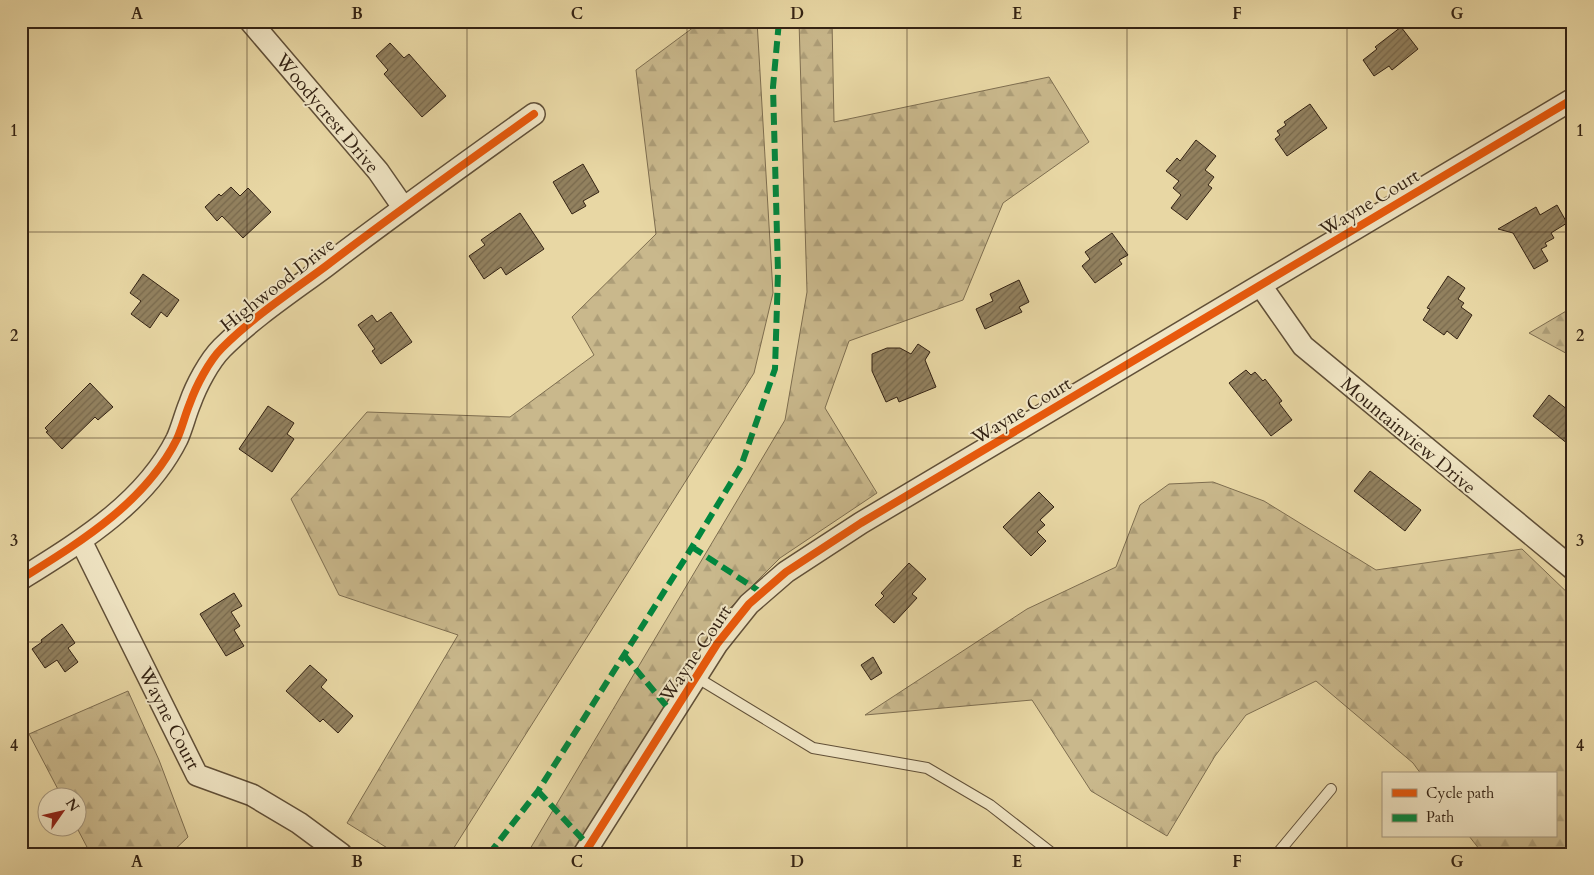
<svg xmlns="http://www.w3.org/2000/svg" width="1594" height="875" font-family="Cardo,serif">
  <defs>
    <pattern id="forest-firs" width="22" height="20" patternUnits="userSpaceOnUse" patternTransform="scale(1.25)"><rect width="22" height="20" fill="#c9b88c"/><path d="M5 1l3.5 6h-7zM16 11l3.5 6h-7z" fill="#ad9e78"/></pattern>
    <pattern id="building-hatch" width="6" height="6" patternUnits="userSpaceOnUse" patternTransform="scale(1.25)"><rect width="6" height="6" fill="#92815f"/><path d="M-1 1l2-2M0 6l6-6M5 7l2-2" fill="none" stroke="#78694d"/></pattern>
  </defs>
  <rect width="100%" height="100%" fill="#e8d7a4"/>
  <filter id="stains"><feTurbulence type="fractalNoise" baseFrequency=".004" numOctaves="4"/><feColorMatrix values="0 0 0 0 .2 0 0 0 0 .09 0 0 0 0 .02 0 0 0 .5 -.17"/></filter>
  <radialGradient id="worn" r=".72"><stop offset=".6" stop-color="#630" stop-opacity="0"/><stop offset="1" stop-color="#630" stop-opacity=".3"/></radialGradient>
  <g fill="url(#forest-firs)" stroke="#7e6e50">
    <polygon points="702,21 757,21 773,293 754,373 450,854 397,854 347,823 458,635 339,595 291,499 367,412 510,417 594,355 572,317 656,234 636,70"/>
    <polygon points="799,21 832,21 834,122 1049,77 1089,142 1003,203 963,300 849,341 825,408 877,493 780,558 729,609 575,854 527,854 785,420 807,292"/>
    <polygon points="1573,307 1573,357 1529,333"/>
    <polygon points="1213,482 1264,501 1376,570 1522,549 1573,598 1573,854 1483,854 1469,836 1555,836 1555,774 1421,774 1413,763 1316,681 1246,715 1215,756 1167,836 1091,791 1032,700 865,715 1027,609 1116,567 1140,505 1169,484"/>
    <polygon points="128,691 159,760 188,837 170,854 85,854 88,849 77,828 78,798 62,797 29,734"/>
  </g>
  <g fill="url(#building-hatch)" stroke="#342314">
    <polygon points="1401,27 1418,49 1392,70 1389,66 1374,76 1363,60 1377,49 1375,47"/>
    <polygon points="390,43 404,58 409,54 446,96 422,117 384,74 388,70 376,56"/>
    <polygon points="1310,104 1327,128 1287,156 1275,139 1280,135 1277,131 1286,125 1284,122"/>
    <polygon points="1196,140 1216,156 1205,170 1214,177 1208,185 1212,188 1187,220 1171,208 1181,195 1173,188 1179,181 1166,171 1177,158 1180,161"/>
    <polygon points="583,164 599,192 583,201 586,206 572,214 553,182"/>
    <polygon points="231,187 240,196 248,188 271,212 243,238 222,216 217,221 205,207 219,194 221,196"/>
    <polygon points="1557,205 1567,223 1551,233 1554,238 1545,243 1547,246 1541,249 1548,261 1534,269 1513,233 1498,229 1536,207 1540,215"/>
    <polygon points="520,213 544,249 506,275 501,267 484,279 469,256 485,245 481,240"/>
    <polygon points="1112,233 1128,255 1119,260 1122,264 1095,283 1082,266 1090,259 1085,252"/>
    <polygon points="143,274 179,300 167,317 161,312 150,328 131,314 141,301 130,293"/>
    <polygon points="1448,276 1465,288 1458,299 1464,303 1461,307 1472,315 1457,339 1447,331 1444,335 1423,320 1430,309 1427,308"/>
    <polygon points="1019,280 1029,302 1019,307 1022,312 985,329 976,309 993,301 990,294"/>
    <polygon points="391,312 412,342 381,364 372,351 375,349 358,325 372,315 377,322"/>
    <polygon points="918,344 930,352 925,360 936,387 899,402 897,397 886,402 872,371 872,354 887,348 900,348 911,354"/>
    <polygon points="1246,370 1251,375 1255,372 1263,381 1265,379 1282,401 1279,403 1292,420 1271,436 1229,383"/>
    <polygon points="90,383 113,407 98,420 95,417 62,449 46,432 48,431 45,428"/>
    <polygon points="1549,395 1573,414 1573,448 1533,416"/>
    <polygon points="268,406 294,423 287,434 294,439 272,472 239,449"/>
    <polygon points="1370,471 1421,510 1405,531 1354,491"/>
    <polygon points="1039,492 1054,507 1040,520 1045,525 1037,532 1046,541 1031,556 1003,527"/>
    <polygon points="909,563 926,579 912,594 917,598 894,623 875,605 884,596 881,593"/>
    <polygon points="234,593 242,606 231,612 240,626 234,630 244,646 226,656 200,614"/>
    <polygon points="62,624 75,643 68,648 78,662 65,672 57,660 45,668 32,649 42,642 41,640"/>
    <polygon points="873,657 882,673 871,680 861,665"/>
    <polygon points="310,665 327,680 321,687 353,716 338,733 323,719 320,722 286,691"/>
  </g>
  <g fill="none" stroke-linecap="round" stroke-linejoin="round">
    <defs>
      <g id="lane">
        <polyline points="696,677 813,748 927,768 990,805 1053,854"/>
        <polyline points="1277,854 1331,789"/>
      </g>
      <g id="street">
        <polyline points="250,21 378,171 403,207"/>
        <polyline points="1261,286 1303,346 1573,569"/>
        <polyline points="81,541 197,775 252,795 299,823 341,854"/>
        <path d="M21 579C80 542 145 503 177 439 182 428 185 415 190 403 196 386 209 361 222 348 253 317 291 292 326 266 394 214 464 164 534 114"/>
        <polyline points="584,854 717,644 749,604 786,572 861,523 1573,99"/>
      </g>
    </defs>
    <use href="#lane" stroke="#615038" stroke-width="12"/>
    <use href="#street" stroke="#615038" stroke-width="24"/>
    <use href="#lane" stroke="#f0e5c4" stroke-width="10"/>
    <use href="#street" stroke="#f0e5c4" stroke-width="21"/>
    <g stroke="#00873e" stroke-width="6" stroke-dasharray="12 6" stroke-linecap="butt">
      <polyline points="692,547 762,593"/>
      <polyline points="624,655 673,714"/>
      <polyline points="538,791 589,846"/>
      <polyline points="489,854 538,791 686,557 741,466 775,369 778,272 773,87 779,21"/>
    </g>
    <defs>
      <g id="cycleway">
        <path d="M21 579C80 542 145 503 177 439 182 428 185 415 190 403 196 386 209 361 222 348 253 317 291 292 326 266 394 214 464 164 534 114"/>
        <polyline points="584,854 717,644 749,604 786,572 861,523 1573,99"/>
      </g>
    </defs>
    <use href="#cycleway" stroke="#f0e5c4" stroke-width="11"/>
    <use href="#cycleway" stroke="#e8590c" stroke-width="8"/>
  </g>
  <path fill="none" stroke="#342314" stroke-width="1" stroke-opacity="0.55" d="M247 21V854M467 21V854M687 21V854M907 21V854M1127 21V854M1347 21V854M21 232H1573M21 438H1573M21 642H1573"/>
  <g text-anchor="middle" stroke-width="4" stroke-linejoin="round" paint-order="stroke">
    <g font-size="19" fill="#342314" stroke="#f0e5c4">
      <text transform="translate(328 113) rotate(50)" y="7">Woodycrest Drive</text>
      <text transform="translate(1369 202) rotate(-31)" y="7">Wayne Court</text>
      <text transform="translate(277 284) rotate(-38)" y="7">Highwood Drive</text>
      <text transform="translate(1021 410) rotate(-31)" y="7">Wayne Court</text>
      <text transform="translate(1409 435) rotate(40)" y="7">Mountainview Drive</text>
      <text transform="translate(695 653) rotate(-56)" y="7">Wayne Court</text>
      <text transform="translate(170 718) rotate(63)" y="7">Wayne Court</text>
    </g>
  </g>
  <rect width="1594" height="875" fill="none" stroke="#e8d7a4" stroke-width="55"/>
  <rect x="1382" y="772" width="175" height="65" fill="#f0e5c4" stroke="#a5977e"/>
  <rect x="1392" y="789" width="25" height="8" fill="#e8590c" stroke="#a5977e"/>
  <text x="1426" y="798" font-size="15" fill="#342314">Cycle path</text>
  <rect x="1392" y="814" width="25" height="8" fill="#00873e" stroke="#a5977e"/>
  <text x="1426" y="822" font-size="15" fill="#342314">Path</text>
  <g transform="translate(62 812) rotate(56)"><circle r="24" fill="#f0e5c4" stroke="#a5977e"/>
  <path d="M0-4L9 19L0 12L-9 19Z" fill="#8f2418"/>
  <text y="-8" font-size="14" font-weight="bold" text-anchor="middle" fill="#342314">N</text>
  </g>
  <rect x="28" y="28" width="1538" height="820" fill="none" stroke="#342314" stroke-width="2"/>
  <g font-size="16" text-anchor="middle" font-weight="bold" fill="#342314">
    <text x="137" y="19">A</text>
    <text x="357" y="19">B</text>
    <text x="577" y="19">C</text>
    <text x="797" y="19">D</text>
    <text x="1017" y="19">E</text>
    <text x="1237" y="19">F</text>
    <text x="1457" y="19">G</text>
    <text x="14" y="136">1</text>
    <text x="1580" y="136">1</text>
    <text x="14" y="341">2</text>
    <text x="1580" y="341">2</text>
    <text x="14" y="546">3</text>
    <text x="1580" y="546">3</text>
    <text x="14" y="751">4</text>
    <text x="1580" y="751">4</text>
    <text x="137" y="867">A</text>
    <text x="357" y="867">B</text>
    <text x="577" y="867">C</text>
    <text x="797" y="867">D</text>
    <text x="1017" y="867">E</text>
    <text x="1237" y="867">F</text>
    <text x="1457" y="867">G</text>
  </g>
  <rect width="100%" height="100%" filter="url(#stains)"/>
  <rect width="100%" height="100%" fill="url(#worn)"/>
</svg>
